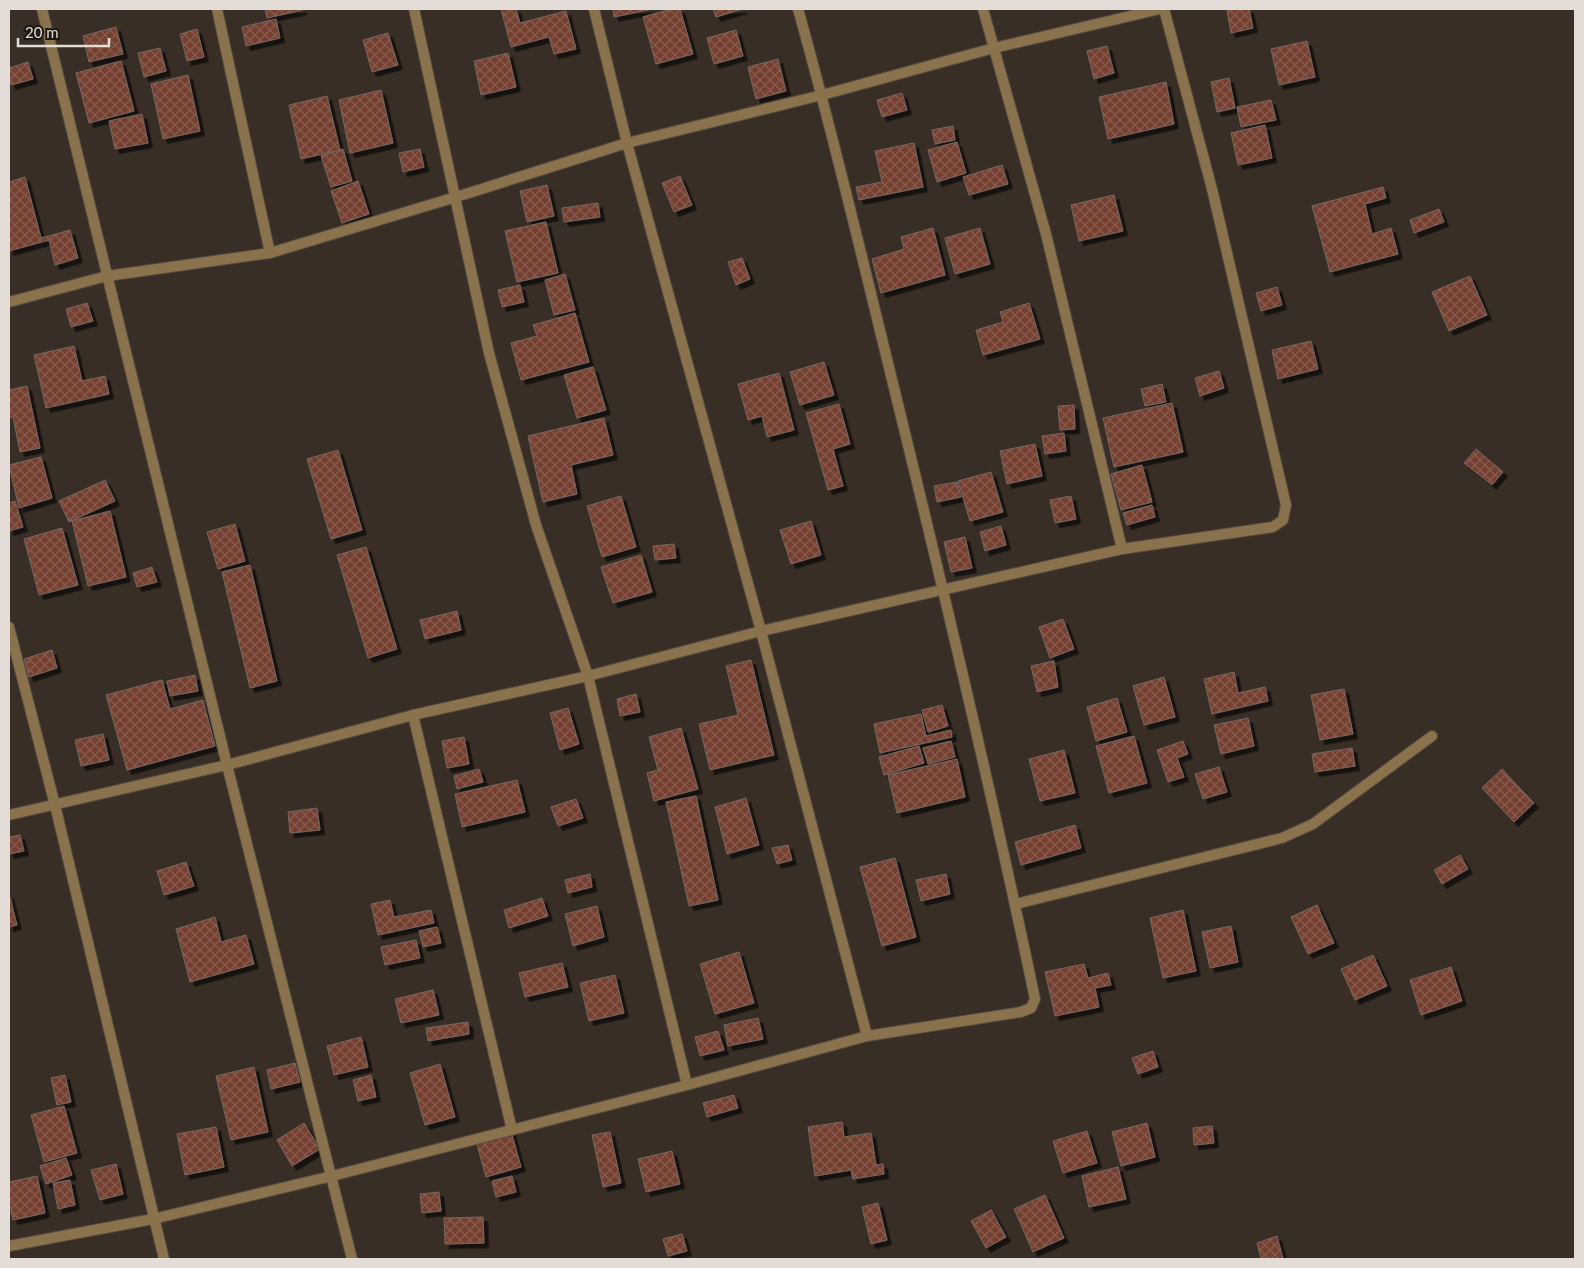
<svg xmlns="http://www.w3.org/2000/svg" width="1584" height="1268" font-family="Lato,sans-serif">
  <defs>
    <pattern id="building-cross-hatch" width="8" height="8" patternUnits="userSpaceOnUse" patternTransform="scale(1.25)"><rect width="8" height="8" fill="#744130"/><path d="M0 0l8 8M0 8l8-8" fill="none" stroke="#885c4d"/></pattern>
    <filter id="shadow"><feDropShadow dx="4.5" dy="4.5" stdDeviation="0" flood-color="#0009"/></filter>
  </defs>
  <rect width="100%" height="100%" fill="#382e25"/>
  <g fill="url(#building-cross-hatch)" stroke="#776762" filter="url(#shadow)">
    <polygon points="265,9 302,9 303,10 267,18"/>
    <polygon points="501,9 516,9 520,23 566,11 576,49 554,54 549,37 511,47"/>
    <polygon points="613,9 653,9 614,17"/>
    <polygon points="671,9 680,9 693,54 656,64 643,17"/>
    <polygon points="713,9 743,9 716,17"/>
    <polygon points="1237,9 1249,9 1253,28 1231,33 1227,11"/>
    <polygon points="276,19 280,38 246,46 242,27"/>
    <polygon points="116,27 123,54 89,62 83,36"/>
    <polygon points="197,29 204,57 187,61 180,34"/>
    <polygon points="736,30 743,56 714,64 707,38"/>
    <polygon points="388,33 398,65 372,72 363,40"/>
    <polygon points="1307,41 1315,77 1279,85 1271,49"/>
    <polygon points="1107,46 1114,73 1094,79 1087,51"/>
    <polygon points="160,48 166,71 144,77 138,53"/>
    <polygon points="508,53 516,87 481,95 474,61"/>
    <polygon points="778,59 786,91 756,99 748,67"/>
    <polygon points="121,61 134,111 89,123 76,73"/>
    <polygon points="28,62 33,79 11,85 9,68"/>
    <polygon points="188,75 200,131 163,139 151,84"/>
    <polygon points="1229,78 1235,108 1217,112 1211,82"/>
    <polygon points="1166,82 1174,124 1108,139 1099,97"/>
    <polygon points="381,90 393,143 350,153 339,100"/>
    <polygon points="902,93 907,110 882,117 877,100"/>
    <polygon points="327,96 340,150 301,159 289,105"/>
    <polygon points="1271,100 1276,120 1241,127 1237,107"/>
    <polygon points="142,114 148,143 115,149 109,121"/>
    <polygon points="1265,125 1272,158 1238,165 1231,133"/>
    <polygon points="953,126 955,140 935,144 932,130"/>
    <polygon points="957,142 966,173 937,182 928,150"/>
    <polygon points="914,143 923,187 859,200 856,187 882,182 875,151"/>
    <polygon points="343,149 352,181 331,187 321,156"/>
    <polygon points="420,149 424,167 403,172 399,153"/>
    <polygon points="1002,165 1008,184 969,195 963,177"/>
    <polygon points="680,176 692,205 674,212 662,183"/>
    <polygon points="25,177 41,238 70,230 78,258 55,265 49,240 9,251 9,182"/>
    <polygon points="358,181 369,214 342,223 331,191"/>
    <polygon points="547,185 554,216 527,222 520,191"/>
    <polygon points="1383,187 1386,198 1365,204 1372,234 1391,228 1398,254 1330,272 1312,206"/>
    <polygon points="1114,195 1123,231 1079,241 1071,205"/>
    <polygon points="598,203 600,217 564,222 562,208"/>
    <polygon points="1439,209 1444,222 1414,233 1410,220"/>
    <polygon points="546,222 558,273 517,282 505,231"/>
    <polygon points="933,228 945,275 881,293 872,259 904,249 901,237"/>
    <polygon points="980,228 990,264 955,274 945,238"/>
    <polygon points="742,258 750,279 736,285 728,262"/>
    <polygon points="565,274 575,310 554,315 545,280"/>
    <polygon points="1470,276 1487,315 1449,331 1432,292"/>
    <polygon points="520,285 524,302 502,307 498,290"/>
    <polygon points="1277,287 1282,305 1261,311 1256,293"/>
    <polygon points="87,303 93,321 71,327 66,309"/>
    <polygon points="1029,303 1040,339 983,355 976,330 1003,322 1000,312"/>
    <polygon points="575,313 589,362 521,380 511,343 537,336 533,325"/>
    <polygon points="1311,341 1318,369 1278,379 1272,350"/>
    <polygon points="74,346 82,381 105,376 109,394 46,408 34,355"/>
    <polygon points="824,362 834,395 800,405 790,372"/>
    <polygon points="593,367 606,410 577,418 564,375"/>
    <polygon points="1219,371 1224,388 1200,396 1195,378"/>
    <polygon points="779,373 794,430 767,437 762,416 748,420 738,384"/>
    <polygon points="1162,384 1166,402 1145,406 1141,389"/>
    <polygon points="27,386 40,448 20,452 13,417 9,418 9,390"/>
    <polygon points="1172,403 1183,452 1114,467 1103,418"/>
    <polygon points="839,404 850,444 833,449 843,486 828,490 806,413"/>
    <polygon points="1074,405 1075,429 1060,430 1058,406"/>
    <polygon points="604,418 613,455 571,465 577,494 543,502 528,436"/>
    <polygon points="1064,433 1066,451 1045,454 1042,436"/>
    <polygon points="1035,444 1042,476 1007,484 1000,451"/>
    <polygon points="1476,449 1503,472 1492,485 1464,463"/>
    <polygon points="338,450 362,530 331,539 307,459"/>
    <polygon points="41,457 52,498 19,508 9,465"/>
    <polygon points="1142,465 1152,502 1121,510 1111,474"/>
    <polygon points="991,472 1003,512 970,521 958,481"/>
    <polygon points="105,480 115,501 69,522 59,501"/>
    <polygon points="957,482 961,497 937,502 934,486"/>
    <polygon points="621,496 636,547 602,557 587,506"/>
    <polygon points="1071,496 1076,519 1055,523 1050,500"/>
    <polygon points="15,501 23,527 9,531 9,503"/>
    <polygon points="1152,505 1155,517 1127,525 1123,513"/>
    <polygon points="110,511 126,577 88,586 72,521"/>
    <polygon points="811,521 821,555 791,564 780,530"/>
    <polygon points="235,524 245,561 218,569 207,532"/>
    <polygon points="1001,526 1006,545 985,551 980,532"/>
    <polygon points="62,528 78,585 39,595 24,539"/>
    <polygon points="965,537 972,568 951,572 944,542"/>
    <polygon points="674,544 676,558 655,560 653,546"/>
    <polygon points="366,547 397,649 368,658 337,555"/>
    <polygon points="641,555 652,592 613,603 601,567"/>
    <polygon points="250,565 277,681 250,688 222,572"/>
    <polygon points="152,567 157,582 137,587 133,573"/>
    <polygon points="457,611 461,630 425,639 420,620"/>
    <polygon points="1063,619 1074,649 1050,658 1039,627"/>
    <polygon points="52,650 57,668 29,677 24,659"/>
    <polygon points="751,660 774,755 710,770 699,724 738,715 726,666"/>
    <polygon points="1054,661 1058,687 1037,692 1031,666"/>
    <polygon points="1234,672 1238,693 1265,687 1268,701 1212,714 1204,679"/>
    <polygon points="195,675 198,691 170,696 167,681"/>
    <polygon points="1164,677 1175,717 1144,725 1133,686"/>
    <polygon points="162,680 170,709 203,700 215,746 127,770 106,695"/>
    <polygon points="1344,689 1353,734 1320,740 1311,695"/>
    <polygon points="636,694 640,712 620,716 617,699"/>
    <polygon points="1117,698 1127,732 1096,741 1087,707"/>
    <polygon points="942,705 948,726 928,732 922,710"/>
    <polygon points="568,708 579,744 560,750 550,713"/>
    <polygon points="921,714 926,736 951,730 952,737 880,753 874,724"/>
    <polygon points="1248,718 1254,746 1221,754 1214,725"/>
    <polygon points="681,728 698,789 654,801 647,773 658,770 649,737"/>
    <polygon points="103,734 109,760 81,766 75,740"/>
    <polygon points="1134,736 1147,783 1109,793 1096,746"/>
    <polygon points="464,737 469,764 447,768 442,741"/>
    <polygon points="951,741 955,757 928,764 923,748"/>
    <polygon points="1183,741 1188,754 1177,758 1184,777 1168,782 1157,750"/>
    <polygon points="919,746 924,763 884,775 879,757"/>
    <polygon points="1352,748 1355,766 1315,772 1312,754"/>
    <polygon points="1064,750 1075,793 1040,801 1029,759"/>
    <polygon points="957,759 965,797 897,813 888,775"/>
    <polygon points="1219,767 1227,792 1203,799 1195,774"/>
    <polygon points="479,769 483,782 457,789 454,776"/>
    <polygon points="1502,769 1534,803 1514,822 1482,788"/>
    <polygon points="517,780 525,812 462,827 455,794"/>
    <polygon points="696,796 718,900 689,906 666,802"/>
    <polygon points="746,798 759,845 727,854 715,807"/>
    <polygon points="576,799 583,818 558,826 551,807"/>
    <polygon points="317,808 320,830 290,833 288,812"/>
    <polygon points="1075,825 1081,848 1021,865 1015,842"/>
    <polygon points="20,835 24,851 9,854 9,837"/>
    <polygon points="788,845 792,860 777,864 772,848"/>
    <polygon points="1460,855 1468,869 1442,884 1434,870"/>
    <polygon points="895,858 916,937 882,946 860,867"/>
    <polygon points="186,862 194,886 164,895 157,871"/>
    <polygon points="590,874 592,887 568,893 565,880"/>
    <polygon points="946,874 950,894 921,901 916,880"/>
    <polygon points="9,894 17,925 9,927"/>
    <polygon points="542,898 548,916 509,928 504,910"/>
    <polygon points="390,900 394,917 431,910 434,923 378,935 371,904"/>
    <polygon points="1317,905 1334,943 1308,954 1291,917"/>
    <polygon points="597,906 604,937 573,946 565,914"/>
    <polygon points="1183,910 1196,971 1163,978 1150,918"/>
    <polygon points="215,917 221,942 246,935 254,964 190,982 176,929"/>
    <polygon points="1231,926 1238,962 1210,968 1202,932"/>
    <polygon points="437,927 441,943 423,947 419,931"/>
    <polygon points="416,940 420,958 385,965 381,947"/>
    <polygon points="739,952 754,1003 715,1014 700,964"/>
    <polygon points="1373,955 1387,986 1355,1000 1341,969"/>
    <polygon points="562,963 568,987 525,997 519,973"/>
    <polygon points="1084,964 1088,978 1108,973 1111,985 1095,988 1099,1007 1055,1016 1045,972"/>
    <polygon points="1451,967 1462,1001 1421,1015 1410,980"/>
    <polygon points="615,975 624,1013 589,1021 580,983"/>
    <polygon points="433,990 439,1015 401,1023 395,999"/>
    <polygon points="758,1018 763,1039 728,1046 724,1025"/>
    <polygon points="468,1022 469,1034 428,1041 426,1028"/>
    <polygon points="718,1031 724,1050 700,1056 695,1037"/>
    <polygon points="361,1037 368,1067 334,1075 327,1046"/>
    <polygon points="1153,1051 1158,1067 1138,1074 1132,1058"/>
    <polygon points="295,1063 300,1082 271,1089 267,1070"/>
    <polygon points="440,1064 455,1117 425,1125 410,1073"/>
    <polygon points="254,1067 268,1132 231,1140 216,1076"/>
    <polygon points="65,1075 71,1102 57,1105 51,1078"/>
    <polygon points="371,1075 376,1097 358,1101 353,1080"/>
    <polygon points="734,1095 738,1108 707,1117 703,1103"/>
    <polygon points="64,1106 77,1153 44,1162 31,1115"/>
    <polygon points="842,1122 844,1137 871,1133 876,1165 883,1164 884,1174 853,1179 851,1170 815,1176 808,1127"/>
    <polygon points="304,1123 320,1149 292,1166 277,1140"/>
    <polygon points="1147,1123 1155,1157 1121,1166 1112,1132"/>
    <polygon points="1212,1126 1214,1143 1194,1145 1193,1128"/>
    <polygon points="216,1127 224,1167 185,1175 177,1134"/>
    <polygon points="511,1131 521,1167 486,1177 476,1141"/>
    <polygon points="1087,1131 1097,1163 1063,1173 1053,1141"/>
    <polygon points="610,1132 621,1183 603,1187 592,1135"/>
    <polygon points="672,1151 680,1184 646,1192 638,1159"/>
    <polygon points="66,1158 72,1175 46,1184 40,1166"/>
    <polygon points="116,1164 123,1194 100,1200 91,1170"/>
    <polygon points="1118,1167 1126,1199 1089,1207 1082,1176"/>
    <polygon points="37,1176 45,1213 13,1220 9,1202 9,1182"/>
    <polygon points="512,1176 516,1192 496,1197 492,1181"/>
    <polygon points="70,1180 75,1205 58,1209 53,1183"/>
    <polygon points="439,1192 441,1211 422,1213 420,1194"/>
    <polygon points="1045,1195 1064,1238 1033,1252 1014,1209"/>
    <polygon points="878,1203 887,1240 871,1244 862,1207"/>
    <polygon points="991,1210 1006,1237 986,1248 971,1221"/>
    <polygon points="483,1217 484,1243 445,1244 444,1218"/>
    <polygon points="682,1234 687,1251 668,1256 663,1239"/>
    <polygon points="1277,1236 1283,1259 1261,1259 1257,1243"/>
  </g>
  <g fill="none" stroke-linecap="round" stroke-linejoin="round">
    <defs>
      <g id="minor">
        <polyline points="42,9 227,765 352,1259"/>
        <polyline points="217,9 270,253"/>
        <polyline points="414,9 489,353 536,525 588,676 687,1085"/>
        <polyline points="594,9 627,143 761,631 867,1036"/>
        <polyline points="983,9 1046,234 1122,549"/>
        <polyline points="9,302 107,276 270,253 456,197 627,143 822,95 994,48 1160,9"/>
        <polyline points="9,627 55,805 164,1259"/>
        <polyline points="413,715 512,1130"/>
        <polyline points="9,815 227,765 413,715 588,676 761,631 1122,549 1273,527 1283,520 1286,505 1212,189 1164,9"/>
        <polyline points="1016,904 1282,838 1313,824 1432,736"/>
        <path d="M9 1246 153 1219 332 1176 687 1085 867 1036 1021 1012 1031 1008 1035 999C993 797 945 596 896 396 864 266 834 137 798 9"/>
      </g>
    </defs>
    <use href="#minor" stroke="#544a41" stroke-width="12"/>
    <use href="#minor" stroke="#8a734c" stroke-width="10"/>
  </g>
  <rect width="1584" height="1268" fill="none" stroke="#e4ddd7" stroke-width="20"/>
  <path d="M18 38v8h91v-8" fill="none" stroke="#e4ddd7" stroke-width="2.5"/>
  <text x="25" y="38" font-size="15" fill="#e4ddd7" stroke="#1c1713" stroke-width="4" paint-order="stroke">20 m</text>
</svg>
